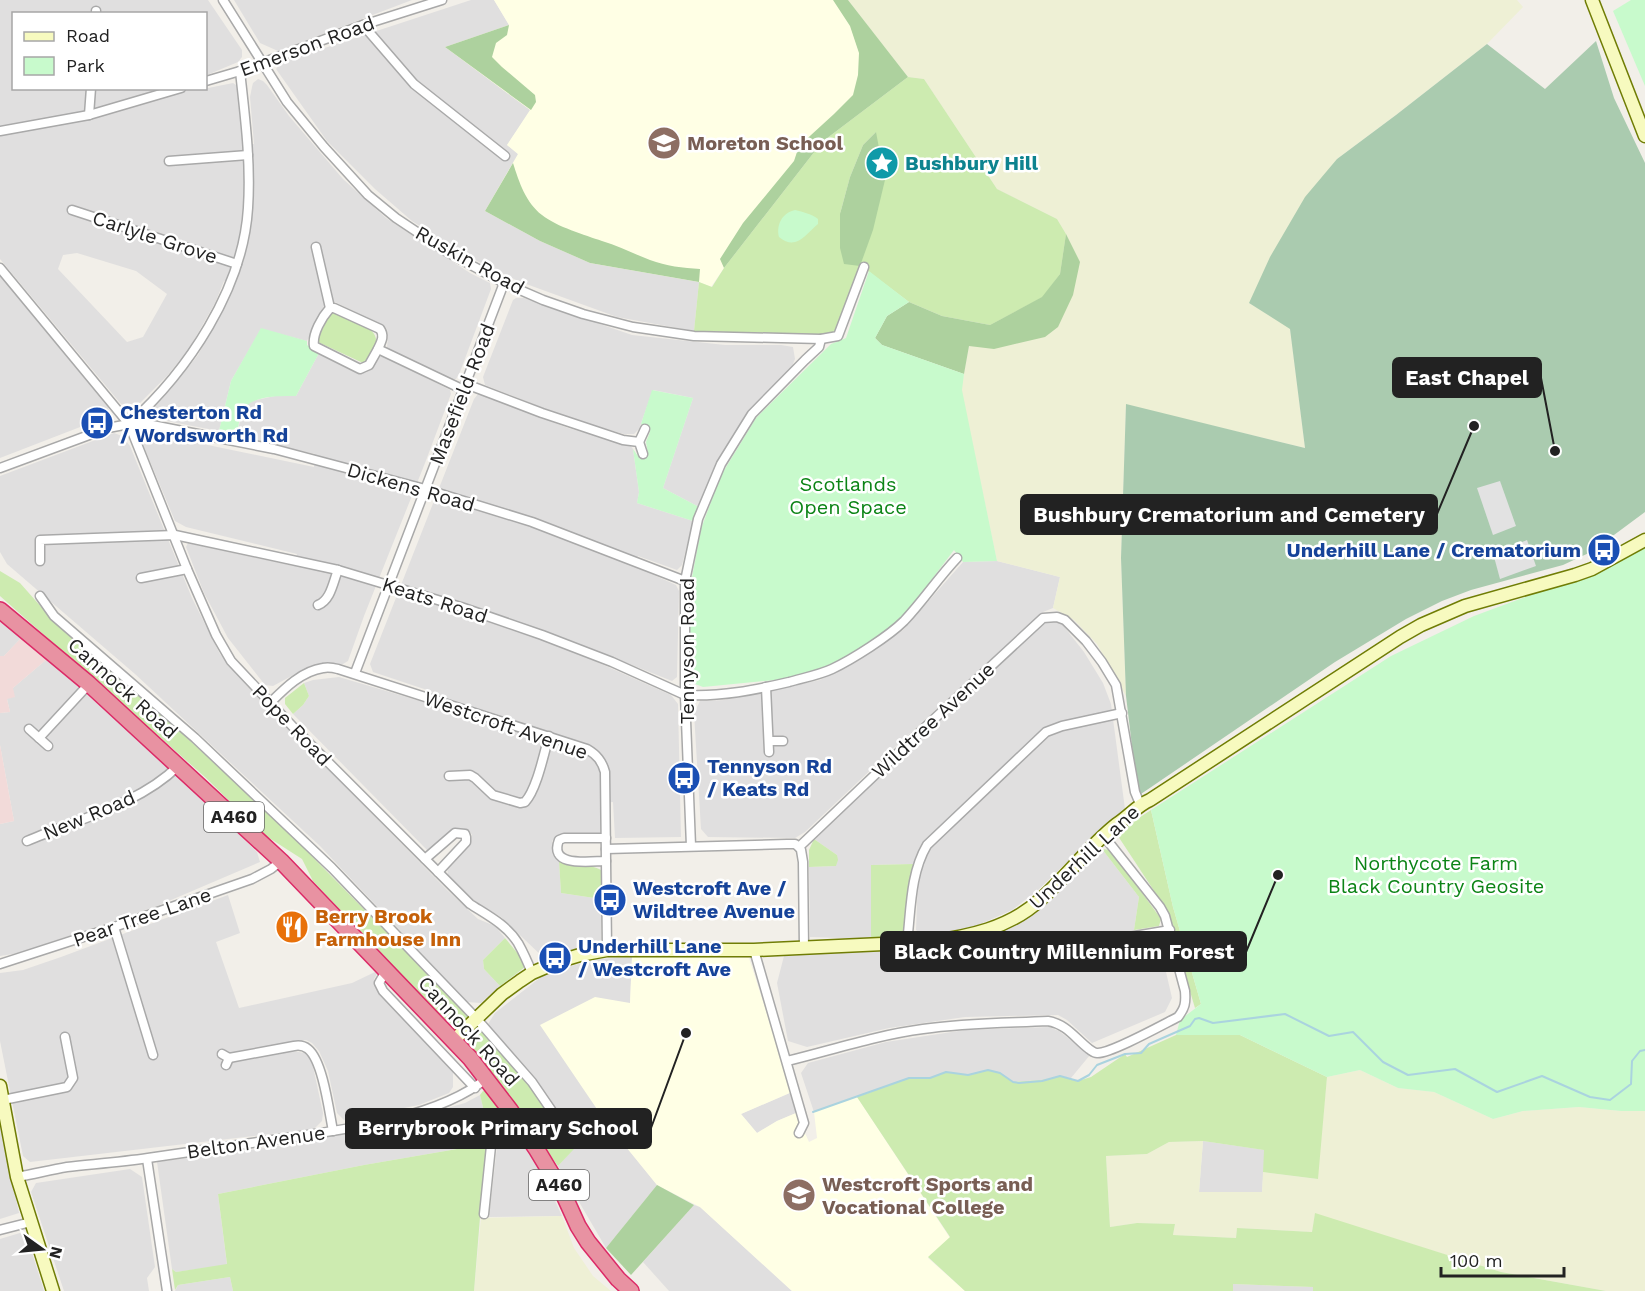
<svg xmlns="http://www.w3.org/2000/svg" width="1645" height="1291" font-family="'Work Sans',sans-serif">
  <rect width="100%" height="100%" fill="#f2efe9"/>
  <g fill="#e0dfdf" fill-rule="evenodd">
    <path d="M0 0H208L242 50V57L238 62 207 75 208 88 233 83 236 85 238 89 243 145 254 144 250 97 252 87 253 83 258 79 263 81 267 85 289 116 343 179 386 218 470 273 490 283 491 289 460 372 456 379H452L390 350 387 348 388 334 387 329 384 326 335 302 325 304 307 341 261 329 231 381 219 431 156 419 150 415 151 411 170 390 198 355 234 286 224 281 215 303 189 349 167 376 136 407 130 408 121 404 0 259ZM14 14H206V88H14ZM77 253 136 271 167 294 143 337 127 342 58 269 63 255Z"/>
    <polygon points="234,0 412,0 278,51 260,43"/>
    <polygon points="471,0 494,0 509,25 531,110 507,145 518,154 590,263 699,282 694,331 617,317 518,281 461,253 412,221 375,189 327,141 276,69 282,62"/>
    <polygon points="0,276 108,407 109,412 106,417 0,458"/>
    <polygon points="516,298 524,298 632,335 725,345 781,345 793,347 795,359 791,369 749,413 699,507 663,488 693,398 653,390 639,429 634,434 624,434 571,419 485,385 483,377 513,300"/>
    <polygon points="319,353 359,371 365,373 369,371 379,356 388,358 450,390 451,394 425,463 364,616 348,661 343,664 310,666 273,686 265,685 228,638 204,593 186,547 188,543 294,566 297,554 186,527 175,521 141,440 142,435 145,432 314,467 315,454 237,436 242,410 251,401 275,396 296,396"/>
    <polygon points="478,394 482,395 568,428 630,445 633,449 639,492 637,503 693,521 682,565 677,570 638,556 634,566 676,585 679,591 677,677 672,681 592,649 588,658 671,695 678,704 681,837 615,838 613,802 600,803 600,833 560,834 552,841 553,855 559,861 561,893 601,899 601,943 545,959 501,917 476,902 448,875 447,867 471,839 472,835 469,830 455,828 428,851 293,714 303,705 309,696 304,683 313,680 339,677 427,703 430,691 373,672 370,664 474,399"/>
    <polygon points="114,433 122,436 130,446 192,598 220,654 253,693 447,890 478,919 495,926 505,938 483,960 484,969 500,986 481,1003 467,1002 320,846 135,674 7,564 0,552 0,476"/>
    <polygon points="997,561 1060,577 1053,608 1043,612 896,746 805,832 795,838 708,837 701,829 694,713 700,701 725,700 820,680 858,659 903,630 963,562"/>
    <polygon points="0,619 22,637 4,656 0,656"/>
    <polygon points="1047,621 1058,621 1062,624 1084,652 1103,683 1111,704 1125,809 1100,830 1038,890 1012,910 976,926 923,936 916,930 918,876 928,852 920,848 913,864 871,865 871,939 810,937 809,867 836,866 837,855 814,839 956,704"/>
    <polygon points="47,659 184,781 257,852 260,862 157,906 19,953 0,956 0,824 14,821 0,745 0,713 10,712 7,699 13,688"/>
    <polygon points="1102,849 1139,897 1134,930 1116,935 1103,940 1098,937 1079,950 1092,968 1137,939 1163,959 1172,998 1165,1012 1092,1043 1067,1020 1058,1015 965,1017 889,1028 807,1047 788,1041 777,983 784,956 936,945 1037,908"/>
    <polygon points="228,895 240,933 216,942 239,1008 352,983 375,972 377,974 374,979 374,985 453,1072 453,1087 449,1093 419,1105 344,1120 337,1113 328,1071 319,1051 312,1043 306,1040 228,1054 221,1058 222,1066 226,1067 231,1062 291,1051 306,1053 312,1062 323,1113 322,1121 314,1129 30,1162 23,1156 0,1041 0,973 23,970 61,957"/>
    <polygon points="632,957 630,1003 605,1121 657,1185 606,1248 558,1166 577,1145 534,1081 488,1024 495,1013 541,977 567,967 599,959"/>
    <polygon points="1049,1027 1059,1031 1090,1055 1071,1078 1060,1076 1042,1080 1013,1082 1000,1073 988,1070 968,1075 946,1072 930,1078 909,1078 814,1112 801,1073 808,1063 886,1042 965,1030"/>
    <polygon points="792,1092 796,1113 777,1121 757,1133 741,1114"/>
    <polygon points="480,1095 490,1136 486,1144 364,1165 218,1194 227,1265 176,1272 172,1269 157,1162 272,1147 339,1135 395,1123 465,1103"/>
    <polygon points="0,1125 19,1213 0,1219"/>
    <polygon points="519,1134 537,1161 562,1216 489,1217 497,1147 500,1141"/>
    <polygon points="1203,1141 1265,1150 1262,1192 1199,1192"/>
    <polygon points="130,1169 142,1177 155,1267 147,1278 149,1291 64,1291 31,1192 36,1183"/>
    <polygon points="694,1205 700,1207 792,1291 669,1291 643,1262"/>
    <polygon points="20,1233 27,1237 44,1291 0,1291 0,1239"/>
    <polygon points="230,1277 233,1291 175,1291 178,1285"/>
    <polygon points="1233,1284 1313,1287 1313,1291 1233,1291"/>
  </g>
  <g fill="#f2dad9">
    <polygon points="22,637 47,659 13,688 15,697 7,699 10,712 0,713 0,656 4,656"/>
    <polygon points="0,745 14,821 0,824"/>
  </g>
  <g fill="#ffffe5">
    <polygon points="494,0 848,0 908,77 822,142 724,268 711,287 699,282 590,263 540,241 485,211 518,154 507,145 530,110 445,47 509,25"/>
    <polygon points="632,957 749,958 792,1092 741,1114 757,1133 777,1121 796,1113 809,1142 817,1138 814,1112 857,1097 950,1238 928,1258 965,1291 792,1291 700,1207 657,1185 605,1121 540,1025 595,997 630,1003"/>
  </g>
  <g fill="#eef0d5">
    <polygon points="848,0 1517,0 1523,7 1487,44 1396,115 1337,159 1249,303 1290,328 1305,448 1126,405 1121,558 1126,696 1097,644 1074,620 1053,608 1060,577 997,561 961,390 969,346 1066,234 1057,219 997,189 924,79 908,77"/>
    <polygon points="1360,1070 1398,1088 1434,1092 1493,1119 1523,1111 1579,1107 1621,1111 1645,1111 1645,1291 1606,1291 1501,1272 1315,1214 1312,1232 1237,1228 1236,1238 1173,1235 1175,1224 1137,1223 1110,1227 1106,1156 1147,1154 1169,1142 1203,1141 1199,1192 1262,1192 1263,1172 1317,1179 1327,1077"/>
    <polygon points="562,1216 574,1248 593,1276 611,1291 474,1291 481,1218"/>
  </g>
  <g fill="#cdebb0" fill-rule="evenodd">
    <path d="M908 77 924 79 997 189 1057 219 1066 234 1060 274 1043 297 990 325 942 316 909 302 861 266 836 335 694 331 699 282 712 287 724 268 822 142ZM876 132 840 214 850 177 863 145Z"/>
    <path d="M333 313H338C352 320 385 329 374 348 371 354 369 360 363 363L318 342V339L329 315Z"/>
    <polygon points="0,571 20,583 51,618 172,724 286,830 469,1016 458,1025 452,1024 441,1017 313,881 302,859 263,834 205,777 0,596"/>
    <polygon points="304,683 309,696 303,705 293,714 285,704 285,698"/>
    <polygon points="1151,810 1173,907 1201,1004 1195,1008 1186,978 1173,925 1164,906 1116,833"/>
    <polygon points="814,839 837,855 838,860 836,866 809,867 809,850"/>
    <polygon points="1102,849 1111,850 1161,919 1159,926 1134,930 1139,897"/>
    <path d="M559 861C572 870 588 862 601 870V899L561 893Z"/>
    <polygon points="913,864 906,932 901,937 871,939 871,865"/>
    <polygon points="505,938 524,961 525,967 500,986 484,969 483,960"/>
    <path d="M476 1030H482L519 1072 574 1149 558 1166 469 1045C468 1037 471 1035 476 1030Z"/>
    <polygon points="1176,1035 1240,1035 1327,1077 1318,1179 1263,1172 1264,1150 1203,1141 1169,1142 1147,1154 1106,1156 1110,1227 1137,1223 1175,1224 1173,1235 1236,1238 1237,1228 1312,1232 1315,1213 1501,1272 1606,1291 1313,1291 1313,1287 1233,1284 1233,1291 965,1291 928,1257 950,1237 857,1097 909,1078 930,1078 946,1072 968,1075 988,1070 1000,1073 1013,1082 1042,1080 1060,1076 1078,1081 1091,1077 1125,1054 1127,1057"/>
    <polygon points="489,1090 514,1126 490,1136 480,1095 483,1091"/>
    <polygon points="486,1144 474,1291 233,1291 230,1277 178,1285 175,1290 172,1269 176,1272 227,1264 218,1194 364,1165"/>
  </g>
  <g fill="#add19e">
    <polygon points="833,0 848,0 908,77 822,142 724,268 720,259 743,223 794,161 799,146 834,114 853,95 858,75 859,53 850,26"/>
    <polygon points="509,25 507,35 496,43 492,57 502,67 535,95 536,102 531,110 445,47"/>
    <polygon points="876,132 885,180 873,230 860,266 844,264 840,248 840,214 850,177 863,145"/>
    <path d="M513 163C519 182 526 203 542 215 557 227 585 235 602 241 619 246 634 254 650 260 666 266 683 268 700 269L699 282 590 263 540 241 485 211Z"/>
    <polygon points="1066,234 1080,262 1073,295 1058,327 1045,337 994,349 969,346 964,374 882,345 875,338 887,316 909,302 942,316 990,325 1042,297 1060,274"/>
    <polygon points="657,1185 694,1205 631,1275 606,1248"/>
  </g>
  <polygon fill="#aacbaf" points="1596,41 1614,98 1645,163 1645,512 1591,552 1563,565 1471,590 1442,601 1406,619 1335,662 1138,796 1126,696 1121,558 1126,404 1305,448 1290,329 1249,303 1270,257 1305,197 1337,159 1396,115 1487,44 1545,89"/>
  <g fill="#c8facc">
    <polygon points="1631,0 1645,0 1645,86 1613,11"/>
    <path d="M795 210C803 212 812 214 818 219V224C805 235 796 251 779 237 776 225 782 213 795 210Z"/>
    <polygon points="869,271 909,302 887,316 875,338 882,345 964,374 962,390 997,561 963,562 954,550 901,620 869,645 831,667 786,679 703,687 690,682 687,666 690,588 701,529 720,477 756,418 831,344 846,338"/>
    <path d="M261 328 307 341V345L319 353 296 396C280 396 249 395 242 412 239 419 238 428 237 436L219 431 231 381Z"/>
    <polygon points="652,390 693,398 663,488 699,507 693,521 637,503 639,492 633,449 640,459 648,454 646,442 650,432 641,424"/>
    <polygon points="1645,542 1645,1111 1621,1111 1579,1107 1523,1111 1493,1119 1434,1092 1398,1088 1360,1070 1327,1077 1240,1035 1176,1035 1180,1020 1201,1004 1173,907 1151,810 1391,656 1474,616 1599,570"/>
  </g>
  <g fill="#e2e2e2">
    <polygon points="1500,481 1516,526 1493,535 1477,488"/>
    <polygon points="1527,540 1536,566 1500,579 1493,553"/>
  </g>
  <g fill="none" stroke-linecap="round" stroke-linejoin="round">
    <polyline stroke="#aad3df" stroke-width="2" points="813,1112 909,1078 930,1078 946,1072 968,1075 988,1070 1000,1073 1013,1082 1019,1083 1042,1081 1060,1076 1078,1081 1089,1075 1097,1065 1125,1054 1141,1053 1149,1044 1190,1026 1195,1019 1199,1018 1213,1023 1285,1014 1329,1036 1353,1032 1383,1062 1408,1075 1455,1069 1497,1092 1542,1076 1590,1097 1610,1100 1631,1084 1632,1061 1640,1051 1645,1050"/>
    <defs>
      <g id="street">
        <polyline points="223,0 287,102 324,147 368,195 396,218 447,252 504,283 543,300 583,314 633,327 694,336 821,339 838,336 864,267"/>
        <polyline points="96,14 96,11"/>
        <polyline points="363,25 414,84 505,156"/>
        <polyline points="206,81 240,71 363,25 442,0"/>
        <polyline points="89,115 91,88"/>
        <polyline points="0,131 89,115 181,88"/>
        <polyline points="169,161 248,155"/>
        <polyline points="72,210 237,264"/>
        <path d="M316 247 330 308C322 317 312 334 314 346L360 369 369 365 378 349 464 390"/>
        <path d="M0 268 129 424 187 569 216 635 231 661 296 730 470 904C487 915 507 925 518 943 523 952 528 963 532 973"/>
        <path d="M330 308H334L380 329C385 336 381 342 378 349"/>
        <polyline points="466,384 542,413 623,440 639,442 643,454"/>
        <path d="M129 424C188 371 243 289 248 208 251 162 245 117 240 71"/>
        <polyline points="639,442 645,429"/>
        <polyline points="0,468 108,428 129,424 147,424 274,449 425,489 532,522 685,581"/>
        <path d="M40 561V540L175 535 338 570 461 607 542 635 612 662 685 695C720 697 755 690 789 682 803 678 819 675 832 669 853 659 889 636 904 621 923 601 938 578 957 558"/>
        <polyline points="141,578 187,569"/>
        <polyline points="40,596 54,616 195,738 332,868 476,1018 532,1082 569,1136"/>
        <path d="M318 605C331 600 333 582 338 570"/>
        <polyline points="355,673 504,283"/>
        <polyline points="766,687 769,752"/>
        <path d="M271 702C285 688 302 671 323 668 328 667 334 668 338 669L587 749C597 755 602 761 605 772L607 950"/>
        <polyline points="29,729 48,746"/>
        <polyline points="39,738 89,684"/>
        <polyline points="769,741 783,741"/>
        <path d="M449 776 470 775 475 778 493 795 520 803 525 802C537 789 544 753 549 736"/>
        <path d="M606 838H564L559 840C548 868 590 861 606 861"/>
        <path d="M27 841C76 820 140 804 178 766"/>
        <polyline points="691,846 685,695 685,581 698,519 721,464 752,414 805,360 819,347 821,339"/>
        <polyline points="799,847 920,732 1043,618 1057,617 1065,620 1086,641 1102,662 1116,685 1135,792 1140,804"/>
        <polyline points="799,847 801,850 803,862 804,949"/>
        <polyline points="606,849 787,844 795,844 799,847"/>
        <polyline points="425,859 455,833 465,834 466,837 466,842 438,872"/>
        <polyline points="114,927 153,1055"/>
        <path d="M907 943C911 910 910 874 927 845L1046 732 1062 726 1122 713"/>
        <polyline points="754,950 804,1123 799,1133"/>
        <polyline points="1099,953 1117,939 1170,930"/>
        <polyline points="0,964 114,927 252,879 271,869 281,861"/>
        <polyline points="386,971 379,983 383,991 475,1088"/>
        <polyline points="222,1054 229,1058 226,1065"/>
        <path d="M229 1058 294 1046C299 1045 303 1045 308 1049 323 1061 329 1111 333 1131"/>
        <path d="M787 1061C832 1050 877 1035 923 1029 964 1023 1006 1023 1048 1021 1066 1024 1075 1038 1089 1049 1092 1051 1094 1053 1097 1053 1110 1054 1164 1024 1178 1017 1185 1008 1186 1003 1185 991L1165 916 1160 907 1103 835"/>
        <polyline points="3,1100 67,1087 73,1078 65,1037"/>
        <polyline points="147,1159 167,1291"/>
        <path d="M17 1177C34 1174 50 1170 67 1167 94 1164 121 1162 148 1158 192 1152 235 1145 279 1139 342 1130 437 1119 487 1078"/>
        <polyline points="484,1214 491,1146 495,1138 522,1127"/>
        <polyline points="0,1230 31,1222"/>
      </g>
      <g id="secondary">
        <polyline points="1592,0 1645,136"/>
        <path d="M453 1041 502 994 520 981 532 973 560 961 580 955 607 950H754L926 942C968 937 1010 928 1041 899 1068 875 1089 846 1117 824 1129 816 1138 805 1150 800L1400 637 1421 625 1465 606 1575 575 1592 569 1645 540"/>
        <polyline points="0,1086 17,1177 53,1291"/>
      </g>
      <polyline id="highway" points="0,610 89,684 281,861 470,1058 510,1110 537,1150 563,1193 578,1226 588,1242 618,1279 631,1291"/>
    </defs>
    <use href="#street" stroke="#a9a9a9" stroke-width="11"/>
    <use href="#secondary" stroke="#707d05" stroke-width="15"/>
    <use href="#highway" stroke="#dc2a67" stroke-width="18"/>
    <use href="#street" stroke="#fff" stroke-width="8"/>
    <use href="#secondary" stroke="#f7fabf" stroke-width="12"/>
    <use href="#highway" stroke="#e892a2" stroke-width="15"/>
  </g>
  <defs>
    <symbol id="school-disc" viewBox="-11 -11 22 22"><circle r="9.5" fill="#8d6e63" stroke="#fff"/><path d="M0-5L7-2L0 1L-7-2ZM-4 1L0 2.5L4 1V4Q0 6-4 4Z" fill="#fff"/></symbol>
    <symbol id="sight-disc" viewBox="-11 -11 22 22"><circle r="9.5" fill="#0f9aa8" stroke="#fff"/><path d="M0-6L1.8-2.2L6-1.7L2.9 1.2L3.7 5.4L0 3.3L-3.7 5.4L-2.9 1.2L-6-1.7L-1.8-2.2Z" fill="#fff"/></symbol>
    <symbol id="bus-disc" viewBox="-11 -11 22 22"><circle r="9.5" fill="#1a4fb4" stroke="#fff"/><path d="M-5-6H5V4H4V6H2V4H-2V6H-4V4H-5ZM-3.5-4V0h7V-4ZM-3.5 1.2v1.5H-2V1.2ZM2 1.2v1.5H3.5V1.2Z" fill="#fff"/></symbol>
    <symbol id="restaurant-disc" viewBox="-11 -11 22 22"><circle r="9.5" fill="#e8710a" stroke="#fff"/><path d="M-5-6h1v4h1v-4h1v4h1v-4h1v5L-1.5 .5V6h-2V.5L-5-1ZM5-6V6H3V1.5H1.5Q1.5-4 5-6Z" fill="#fff"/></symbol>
  </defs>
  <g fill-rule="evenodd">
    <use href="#school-disc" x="645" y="124" width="38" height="38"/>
    <use href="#sight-disc" x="863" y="144" width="38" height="38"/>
    <use href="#bus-disc" x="78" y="404" width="38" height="38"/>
    <use href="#bus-disc" x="1585" y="531" width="38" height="38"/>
    <use href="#bus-disc" x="665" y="759" width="38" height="38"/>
    <use href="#bus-disc" x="591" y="881" width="38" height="38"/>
    <use href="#restaurant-disc" x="273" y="908" width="38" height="38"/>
    <use href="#bus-disc" x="536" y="939" width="38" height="38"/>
    <use href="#school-disc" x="780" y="1176" width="38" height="38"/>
  </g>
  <g text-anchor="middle" stroke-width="5" stroke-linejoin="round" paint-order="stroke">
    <g fill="#fff" stroke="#646464" stroke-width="1.5">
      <rect x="204" y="802" width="60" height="30" rx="4.5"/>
      <rect x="529" y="1170" width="60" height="30" rx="4.5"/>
    </g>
    <g font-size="18" font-weight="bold" fill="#222">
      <text x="234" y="823">A460</text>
      <text x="559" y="1191">A460</text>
    </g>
    <g font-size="20" fill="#222" stroke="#fff">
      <text transform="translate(307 46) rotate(-20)" y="7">Emerson Road</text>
      <text transform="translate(155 237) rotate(18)" y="7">Carlyle Grove</text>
      <text transform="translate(470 260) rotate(29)" y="7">Ruskin Road</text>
      <text transform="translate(462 394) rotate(-69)" y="7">Masefield Road</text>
      <text transform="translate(411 487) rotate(16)" y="7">Dickens Road</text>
      <text transform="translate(435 600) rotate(18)" y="7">Keats Road</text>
      <text transform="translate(687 651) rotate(-90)" y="7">Tennyson Road</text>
      <text transform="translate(123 688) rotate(42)" y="7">Cannock Road</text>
      <text transform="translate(933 720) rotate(-43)" y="7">Wildtree Avenue</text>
      <text transform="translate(292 725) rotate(46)" y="7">Pope Road</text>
      <text transform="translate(506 725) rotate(19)" y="7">Westcroft Avenue</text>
      <text transform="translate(89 815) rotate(-23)" y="7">New Road</text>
      <text transform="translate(1084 857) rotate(-43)" y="7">Underhill Lane</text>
      <text transform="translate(142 917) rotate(-19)" y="7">Pear Tree Lane</text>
      <text transform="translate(469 1031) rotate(48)" y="7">Cannock Road</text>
      <text transform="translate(256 1142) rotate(-8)" y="7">Belton Avenue</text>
    </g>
    <g font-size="20" font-weight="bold" fill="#785e54" stroke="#fff" text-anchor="start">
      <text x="687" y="150">Moreton School</text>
      <text x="822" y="1191">Westcroft Sports and<tspan x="822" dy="23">Vocational College</tspan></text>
    </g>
    <g font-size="20" font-weight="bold" fill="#0d838f" stroke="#fff" text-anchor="start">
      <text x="905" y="170">Bushbury Hill</text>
    </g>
    <g font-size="20" font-weight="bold" fill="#164399" stroke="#fff" text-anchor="start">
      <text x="120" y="419">Chesterton Rd<tspan x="120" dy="23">/ Wordsworth Rd</tspan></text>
      <text x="1581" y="557" text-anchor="end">Underhill Lane / Crematorium</text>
      <text x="707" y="773">Tennyson Rd<tspan x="707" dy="23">/ Keats Rd</tspan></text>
      <text x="633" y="895">Westcroft Ave /<tspan x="633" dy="23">Wildtree Avenue</tspan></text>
      <text x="578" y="953">Underhill Lane<tspan x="578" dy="23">/ Westcroft Ave</tspan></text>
    </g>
    <g font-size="20" fill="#0c8416" stroke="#fff">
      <text x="848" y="491">Scotlands<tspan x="848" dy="23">Open Space</tspan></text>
      <text x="1436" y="870">Northycote Farm<tspan x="1436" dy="23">Black Country Geosite</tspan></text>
    </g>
    <g font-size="20" font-weight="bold" fill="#c56008" stroke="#fff" text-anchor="start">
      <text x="315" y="923">Berry Brook<tspan x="315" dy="23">Farmhouse Inn</tspan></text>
    </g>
  </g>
  <path fill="none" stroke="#222" stroke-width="2" d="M1555 451L1541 378M1474 426L1437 514M1278 875L1246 952M686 1033L651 1128"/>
  <g fill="#222" stroke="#fff" stroke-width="2">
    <circle cx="1555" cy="451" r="6"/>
    <circle cx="1474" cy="426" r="6"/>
    <circle cx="1278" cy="875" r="6"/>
    <circle cx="686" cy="1033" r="6"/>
  </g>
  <g fill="#222" stroke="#222" stroke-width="2">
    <rect x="1393" y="358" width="148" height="39" rx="6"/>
    <rect x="1021" y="495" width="416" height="39" rx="6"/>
    <rect x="881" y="932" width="365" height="39" rx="6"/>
    <rect x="346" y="1109" width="305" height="39" rx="6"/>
  </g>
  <g font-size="21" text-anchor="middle" font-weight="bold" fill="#fff">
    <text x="1467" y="385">East Chapel</text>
    <text x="1229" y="522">Bushbury Crematorium and Cemetery</text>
    <text x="1064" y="959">Black Country Millennium Forest</text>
    <text x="498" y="1135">Berrybrook Primary School</text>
  </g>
  <rect x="12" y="12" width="195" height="78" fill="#ffffff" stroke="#a7a7a7" stroke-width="1.5"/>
  <rect x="24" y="32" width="30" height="9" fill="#f7fabf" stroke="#a7a7a7" stroke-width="1.5"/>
  <text x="66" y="42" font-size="18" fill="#222222">Road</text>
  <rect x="24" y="57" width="30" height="18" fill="#c8facc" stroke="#a7a7a7" stroke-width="1.5"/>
  <text x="66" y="72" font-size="18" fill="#222222">Park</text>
  <g transform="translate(42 1249) rotate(105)" stroke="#ffffff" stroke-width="4.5" paint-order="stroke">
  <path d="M0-4.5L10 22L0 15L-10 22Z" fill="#222222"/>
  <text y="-9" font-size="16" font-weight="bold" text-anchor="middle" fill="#222222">N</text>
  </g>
  <path d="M1441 1267v9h123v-9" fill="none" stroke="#222222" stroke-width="3"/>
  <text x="1450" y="1267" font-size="18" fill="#222222" stroke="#ffffff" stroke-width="4.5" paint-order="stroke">100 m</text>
</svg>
